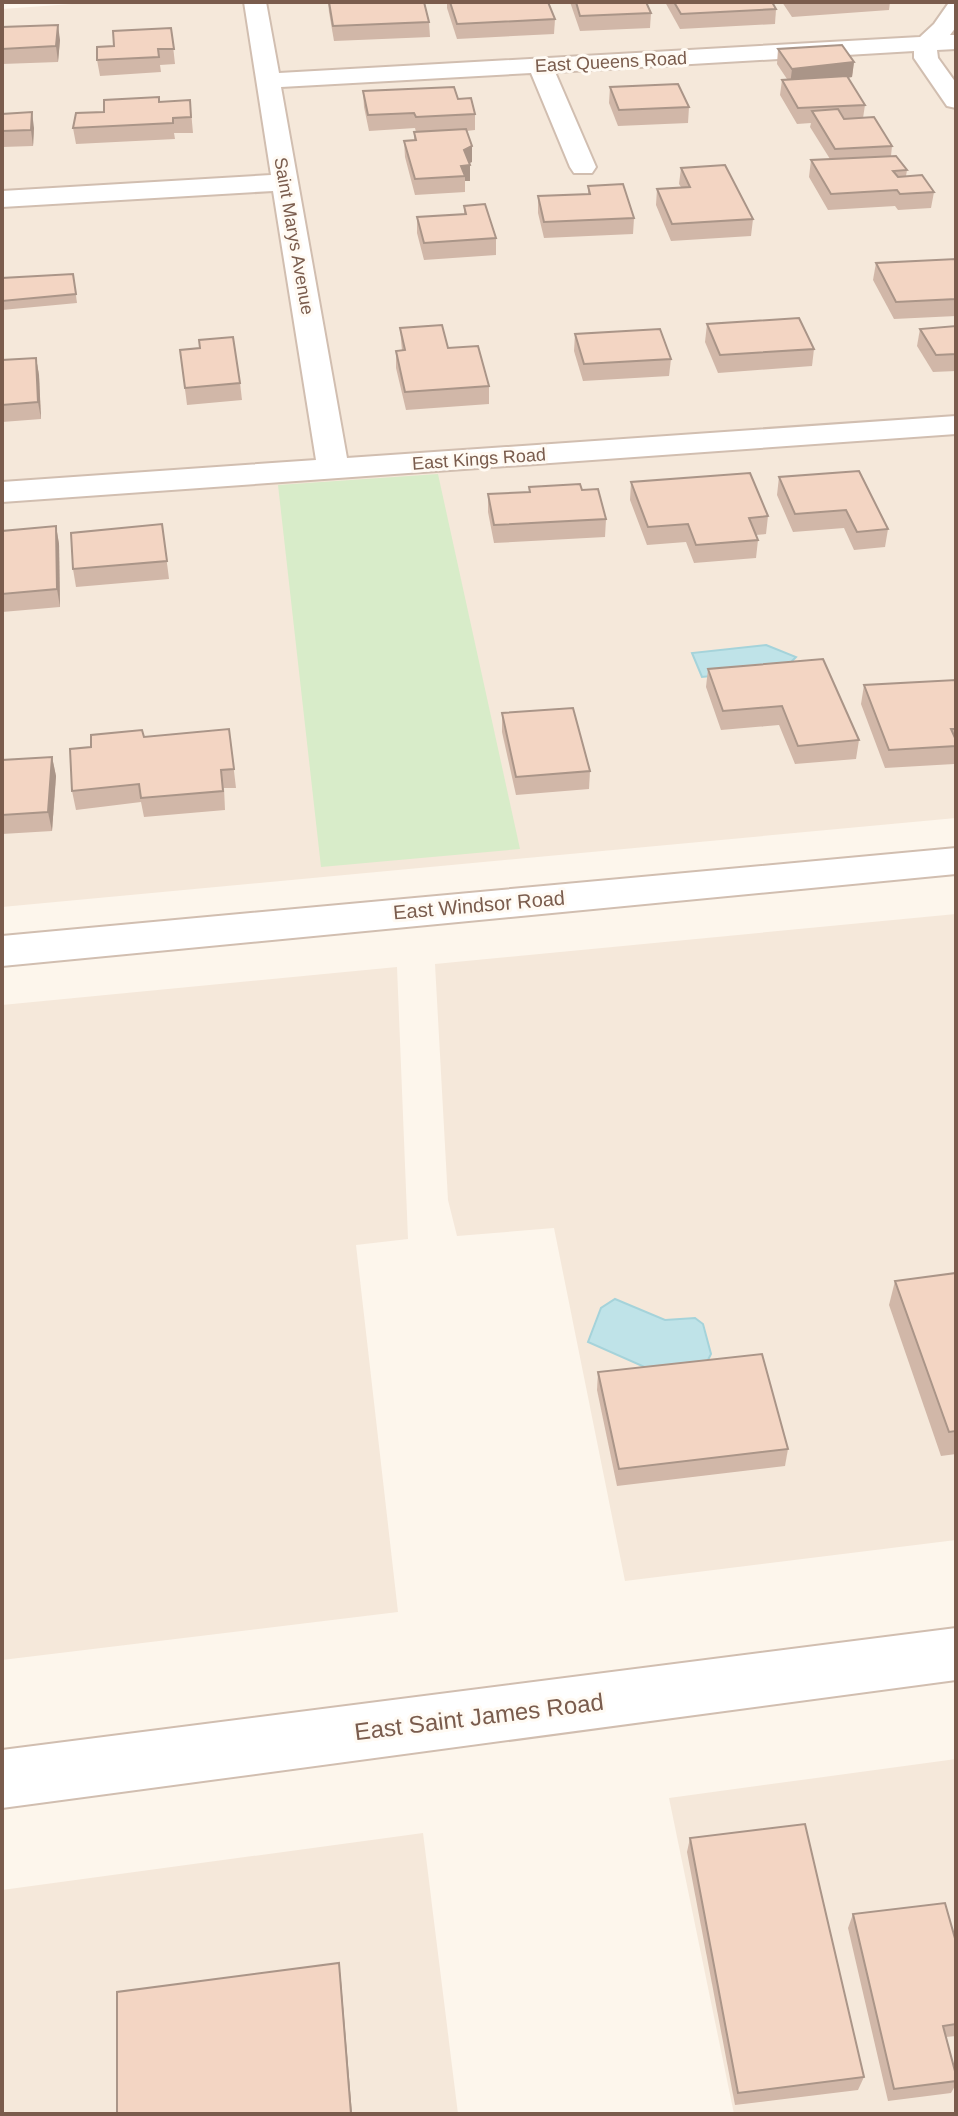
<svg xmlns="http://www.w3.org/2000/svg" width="958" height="2116" font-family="Arial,sans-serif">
  <rect width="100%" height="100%" fill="#fdf6ec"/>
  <g fill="#f5e8da">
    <polygon points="100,2 956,2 956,818 2,907 2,9"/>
    <polygon points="956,914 956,1540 625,1581 554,1228 457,1236 448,1200 435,964"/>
    <polygon points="397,967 408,1239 356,1245 398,1612 2,1660 2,1005"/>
    <polygon points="956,1759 956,2114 734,2114 669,1798"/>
    <polygon points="423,1833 458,2114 2,2114 2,1890"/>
  </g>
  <polygon fill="#d8ecc9" points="438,474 520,849 321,867 278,485"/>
  <g fill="#bfe3e8" stroke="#a5d3da" stroke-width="2">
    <polygon points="766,645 796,657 775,678 758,671 702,677 692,653"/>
    <polygon points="615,1299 665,1320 695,1318 703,1324 711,1354 707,1362 649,1369 588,1342 601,1308"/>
  </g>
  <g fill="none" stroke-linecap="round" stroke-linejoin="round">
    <defs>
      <g id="street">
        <polygon points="244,2 266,2 279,73 920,37 934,24 948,4 956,2 956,27 950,35 956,35 956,49 937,50 938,58 956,83 956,108 947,106 914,58 914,51 555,72 596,167 592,173 574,173 570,167 531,73 281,87 347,458 956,416 956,434 2,502 2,482 316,460 273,191 2,207 2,191 271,175"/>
        <polygon points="956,848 956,874 2,966 2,936"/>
        <polygon points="956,1628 956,1680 2,1808 2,1750"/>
      </g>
    </defs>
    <use href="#street" stroke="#d1beb0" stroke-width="4"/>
    <use href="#street" fill="#fff" fill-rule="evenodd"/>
  </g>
  <g fill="#d1b7a8">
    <polygon points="328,2 424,2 429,22 430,37 334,41 329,12"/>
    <polygon points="447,2 548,2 555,19 554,34 457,39 447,8"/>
    <polygon points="570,2 646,2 651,13 650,28 580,31"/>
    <polygon points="665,2 772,2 776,9 775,24 680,29"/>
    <polygon points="782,2 890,2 889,10 792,17"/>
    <polygon points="2,27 60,40 58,62 2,64"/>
    <polygon points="171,28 175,64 160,65 161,72 100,76 97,60 114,46"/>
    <polygon points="778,49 854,62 852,77 848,78 865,105 863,118 892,146 891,156 907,170 906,176 934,192 931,208 898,210 895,206 828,210 809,177 811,160 830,159 810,127 811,123 797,124 780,95 782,80 787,79 777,64"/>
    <polygon points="610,87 689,107 688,123 618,126 609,103"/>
    <polygon points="363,91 458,99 475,114 475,130 466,131 472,146 472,162 469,163 470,181 465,181 465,192 415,195 405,157 404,141 414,140 414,132 416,132 415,128 369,131 364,107"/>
    <polygon points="190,100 193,133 174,133 175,139 76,144 73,128 104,112 159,102"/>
    <polygon points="2,114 34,128 33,146 2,147"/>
    <polygon points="681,168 753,219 751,236 671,241 656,205 657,189 681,187 679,184"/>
    <polygon points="588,186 634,218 633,234 544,238 538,213 538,196 588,194"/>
    <polygon points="464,206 496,238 496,255 424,260 417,233 417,217 464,214"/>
    <polygon points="956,259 956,316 894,319 873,280 876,263"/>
    <polygon points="73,274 77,303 2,310 2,278"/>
    <polygon points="707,324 814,349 812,366 718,373 705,342"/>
    <polygon points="956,326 956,371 933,372 917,346 920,329"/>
    <polygon points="400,328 448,348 489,386 489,404 406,410 396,368 396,351 402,351"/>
    <polygon points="575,334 671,359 669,376 583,381 574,351"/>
    <polygon points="200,348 240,383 242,400 187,405 180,350"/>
    <polygon points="36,358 39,375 41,419 2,422 2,360"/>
    <polygon points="779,477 888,529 885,547 854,550 844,528 793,532 777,495"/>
    <polygon points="631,482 768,516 766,534 756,535 758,540 756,558 694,563 686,542 647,545 630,500"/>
    <polygon points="529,487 582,490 606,519 605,537 494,543 488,512 488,494 529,492"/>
    <polygon points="162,524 169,579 76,587 73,569"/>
    <polygon points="56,526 59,544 60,607 2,612 2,531"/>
    <polygon points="708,669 859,740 856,759 795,764 779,725 721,730 706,687"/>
    <polygon points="956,680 956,757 954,764 885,768 861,704 864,685"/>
    <polygon points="502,713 590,771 589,789 516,795 502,732"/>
    <polygon points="229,729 236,788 224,788 225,810 144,817 141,802 76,810 72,791 91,747 144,737"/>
    <polygon points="52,757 56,776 52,831 2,834 2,760"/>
    <polygon points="956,1273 956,1454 941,1456 889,1305 895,1281"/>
    <polygon points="598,1372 788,1449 785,1466 617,1486 597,1390"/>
    <polygon points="690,1838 864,2077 858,2090 735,2105 687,1852"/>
    <polygon points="853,1914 956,1942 956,2036 946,2037 956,2075 956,2084 951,2093 888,2101 848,1928"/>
  </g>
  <g fill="#aa9588">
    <polygon points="58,25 60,40 58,62 56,46"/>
    <polygon points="854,62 852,77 790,85 792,69"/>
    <polygon points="32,112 34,128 33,146 31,130"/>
    <polygon points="472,146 472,162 465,165 470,165 470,181 465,181 465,176 461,166 464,150"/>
    <polygon points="36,358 39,375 41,419 38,402"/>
    <polygon points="56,526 59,544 60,607 57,589"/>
    <polygon points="52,757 56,776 52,831 48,812"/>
    <polygon points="339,1963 341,1981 352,2114 351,2114"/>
  </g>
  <g fill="#f3d5c3" stroke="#aa9588" stroke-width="2">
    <polygon points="329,2 424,2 429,22 333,26"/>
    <polygon points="450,2 548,2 555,19 457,24"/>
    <polygon points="576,2 646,2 651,13 580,16"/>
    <polygon points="674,2 772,2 776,9 681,14"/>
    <polygon points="58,25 56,46 2,49 2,27"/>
    <polygon points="171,28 174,49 158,49 159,57 97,60 97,47 114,46 113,31"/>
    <polygon points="842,45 854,62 792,69 778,49"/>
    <polygon points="847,76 865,105 798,108 782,80"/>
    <polygon points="678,84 689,107 619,110 610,87"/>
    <polygon points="454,87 458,99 471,98 475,114 416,117 414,113 368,115 363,91"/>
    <polygon points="159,97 159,102 190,100 191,117 173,118 173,123 73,128 76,113 104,112 104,100"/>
    <polygon points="838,109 844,119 874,117 892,146 835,149 812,111"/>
    <polygon points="32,112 31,130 2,131 2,114"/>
    <polygon points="466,129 472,146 464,150 470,165 461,166 465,176 415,179 404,141 416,140 414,132"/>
    <polygon points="896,156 907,170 893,171 898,177 922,175 934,192 900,194 897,190 831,194 811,160"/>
    <polygon points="725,165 753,219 672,224 657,189 690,187 681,168"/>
    <polygon points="623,184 634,218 544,222 538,196 590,194 588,186"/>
    <polygon points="485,204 496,238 424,243 417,217 466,214 464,206"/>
    <polygon points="956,259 956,299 896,302 876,263"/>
    <polygon points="73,274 76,294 2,301 2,278"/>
    <polygon points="799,318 814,349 720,355 707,324"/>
    <polygon points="442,325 448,348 478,346 489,386 405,392 396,351 405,350 400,328"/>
    <polygon points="956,326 956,354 936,355 920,329"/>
    <polygon points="660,329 671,359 584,364 575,334"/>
    <polygon points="233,337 240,383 185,388 180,350 200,348 199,340"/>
    <polygon points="36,358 38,402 2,405 2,360"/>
    <polygon points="859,471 888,529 857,532 846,510 795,514 779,477"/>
    <polygon points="750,473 768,516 749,518 758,540 696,545 688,524 648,527 631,482"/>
    <polygon points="580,484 582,490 598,489 606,519 494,525 488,494 530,492 529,487"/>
    <polygon points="162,524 167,561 73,569 71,533"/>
    <polygon points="56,526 57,589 2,594 2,531"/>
    <polygon points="823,659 859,740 798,746 782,706 723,711 708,669"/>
    <polygon points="956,680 956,729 951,729 956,740 956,746 889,750 864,685"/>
    <polygon points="573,708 590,771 516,777 502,713"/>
    <polygon points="229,729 234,769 221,770 223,791 141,798 139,784 72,791 70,749 91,747 91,735 142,730 144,737"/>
    <polygon points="52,757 48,812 2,815 2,760"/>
    <polygon points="956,1273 956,1431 949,1432 895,1281"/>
    <polygon points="762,1354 788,1449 619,1469 598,1372"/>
    <polygon points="805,1824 864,2077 738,2093 690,1838"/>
    <polygon points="945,1903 956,1942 956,2024 943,2026 956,2075 956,2081 894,2089 853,1914"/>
    <polygon points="339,1963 351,2114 117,2114 117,1992"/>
  </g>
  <g text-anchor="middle" stroke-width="6" stroke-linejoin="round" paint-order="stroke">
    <g font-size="18" fill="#7a5c4d" stroke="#fffaf3">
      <text transform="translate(611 62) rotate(-3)" y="6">East Queens Road</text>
      <text transform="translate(294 236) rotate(80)" y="6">Saint Marys Avenue</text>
      <text transform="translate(479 459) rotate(-4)" y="6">East Kings Road</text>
    </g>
    <g font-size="20" fill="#7a5c4d" stroke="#fffaf3">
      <text transform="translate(479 905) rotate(-5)" y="7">East Windsor Road</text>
    </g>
    <g font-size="24" fill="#7a5c4d" stroke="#fffaf3">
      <text transform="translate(479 1717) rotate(-7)" y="8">East Saint James Road</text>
    </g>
  </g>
  <rect width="958" height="2116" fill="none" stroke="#7a5c4d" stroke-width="8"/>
</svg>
